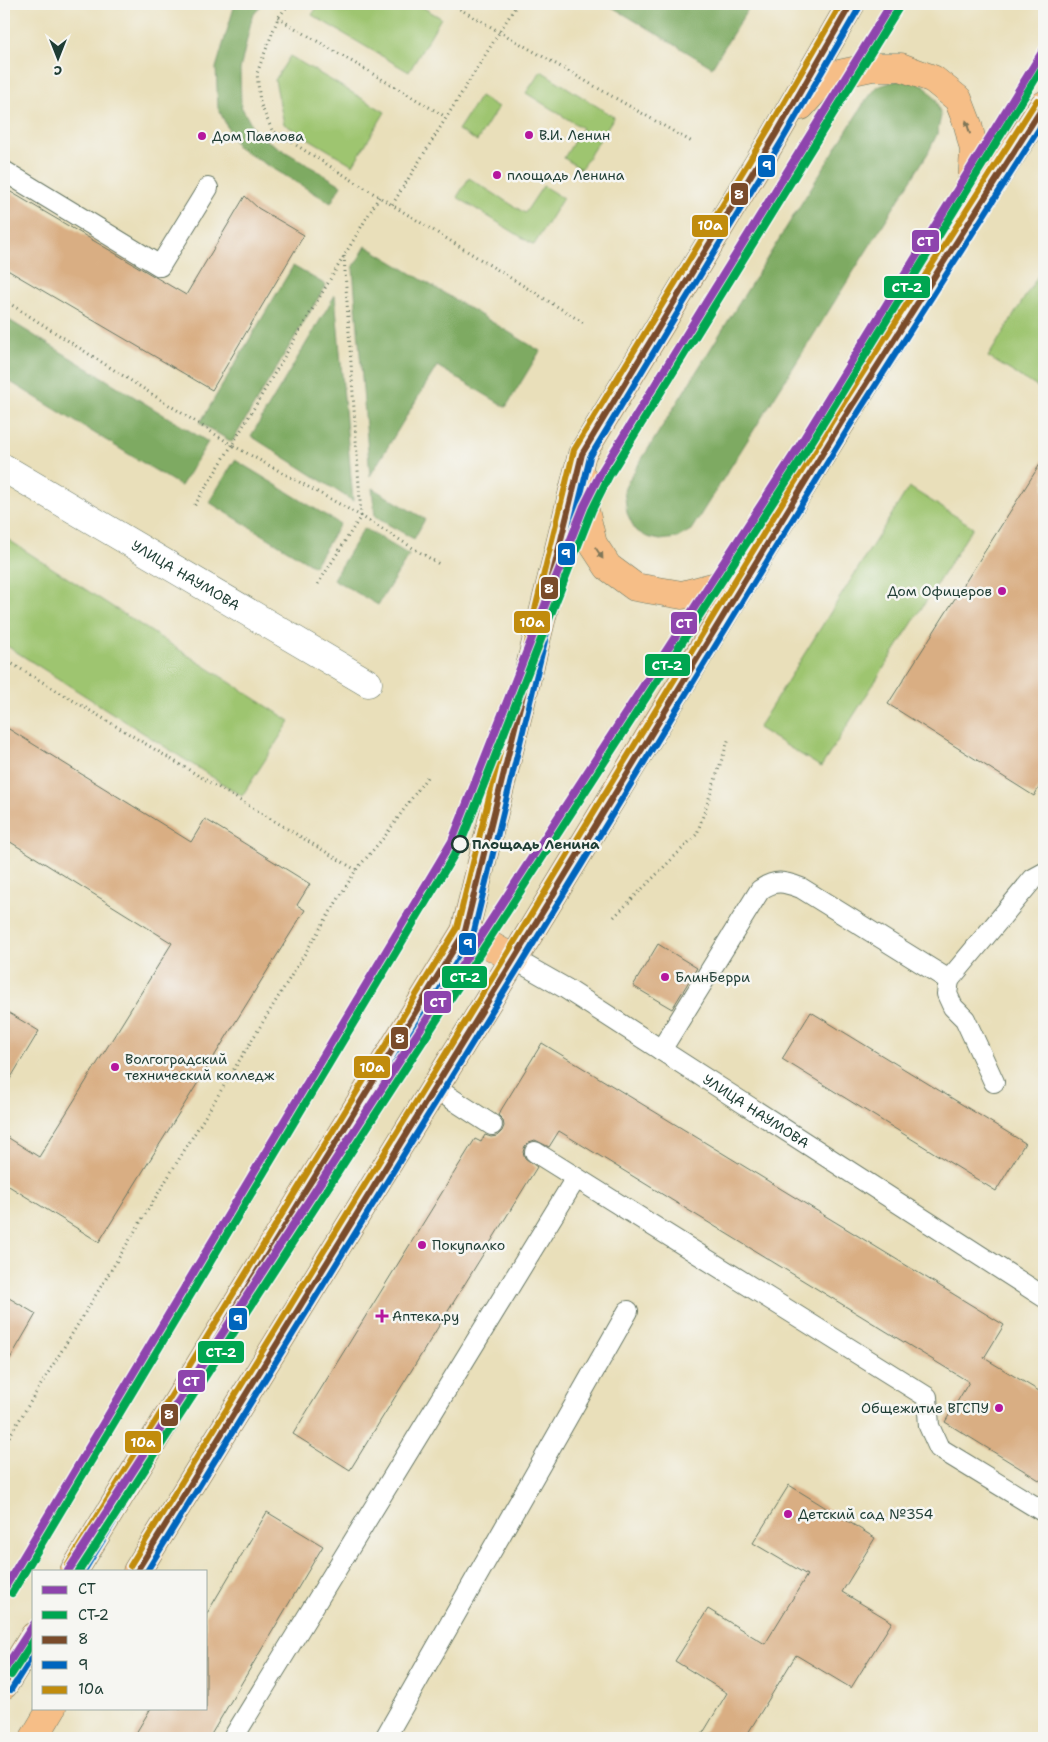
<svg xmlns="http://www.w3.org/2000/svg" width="1048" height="1742" font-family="'Shantell Sans',sans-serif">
  <rect width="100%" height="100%" fill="#f6f6f2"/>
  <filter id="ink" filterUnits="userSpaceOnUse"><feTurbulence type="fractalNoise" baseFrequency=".02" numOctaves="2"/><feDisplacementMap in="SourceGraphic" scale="10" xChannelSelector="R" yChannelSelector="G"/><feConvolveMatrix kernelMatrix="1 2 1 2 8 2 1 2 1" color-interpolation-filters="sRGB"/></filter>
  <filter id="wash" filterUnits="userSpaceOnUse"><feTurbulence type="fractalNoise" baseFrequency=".0096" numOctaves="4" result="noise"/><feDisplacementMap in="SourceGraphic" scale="20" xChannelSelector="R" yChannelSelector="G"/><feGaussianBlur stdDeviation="1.12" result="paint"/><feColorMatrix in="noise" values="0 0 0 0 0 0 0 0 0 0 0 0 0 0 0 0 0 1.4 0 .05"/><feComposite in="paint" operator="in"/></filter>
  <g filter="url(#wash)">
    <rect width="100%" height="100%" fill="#e9dfba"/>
    <g fill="#9ec570" stroke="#5e8152">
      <polygon points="319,4 417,4 441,18 409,72 312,15"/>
      <polygon points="290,56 385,112 353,165 284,124 275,80"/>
      <polygon points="541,71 614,117 581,169 564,158 582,128 526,93"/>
      <polygon points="480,96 498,107 477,141 458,130"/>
      <polygon points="469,178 525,213 543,186 563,198 534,245 457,197"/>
      <polygon points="1044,266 1044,391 988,357"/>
      <polygon points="909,487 973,527 821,767 758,728"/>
      <polygon points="4,537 290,721 242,796 4,644"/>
    </g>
    <g fill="#7eaa62" stroke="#4e744b">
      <polygon points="235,4 262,4 252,17 240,70 241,106 256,134 341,185 331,203 237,147 218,108 216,68"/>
      <polygon points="607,4 751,4 712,67"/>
      <polygon points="908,79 924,85 936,100 941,116 937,134 928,153 691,530 677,538 660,540 647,537 635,530 627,513 624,490 630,478 864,103 877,87 892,82"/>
      <polygon points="366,246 540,351 506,407 437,366 370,476 353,268"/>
      <polygon points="293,266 326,285 232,442 200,423"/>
      <polygon points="335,295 353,501 251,436"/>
      <polygon points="4,317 208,442 181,486 4,378"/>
      <polygon points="235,460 340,524 314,566 209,502"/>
      <polygon points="372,488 425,519 414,539 375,517"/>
      <polygon points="364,528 409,555 378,605 333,579"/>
    </g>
    <g id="blocks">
      <g fill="#d9ae83">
        <polygon points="4,188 186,295 245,196 258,208 304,235 212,390 4,268"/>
        <polygon points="1044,458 1044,779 1034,796 888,704"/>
        <polygon points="4,726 191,842 205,819 310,884 297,905 305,910 99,1242 4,1183 4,1135 39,1157 172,943 4,838"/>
        <polygon points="658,944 697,968 672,1009 633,986"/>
        <polygon points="4,1010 39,1031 4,1089"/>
        <polygon points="811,1012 1025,1143 996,1191 782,1059"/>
        <polygon points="542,1043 1004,1325 984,1358 1044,1394 1044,1483 945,1422 969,1382 559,1131 549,1147 535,1140 529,1142 525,1146 523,1152 525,1158 537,1167 350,1470 293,1434 475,1139 481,1142 485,1135 491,1137 497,1136 502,1131 504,1126 503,1120 498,1115"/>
        <polygon points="4,1295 36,1314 4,1369"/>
        <polygon points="789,1485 875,1538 842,1592 892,1622 851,1688 796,1655 745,1738 700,1738 727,1693 675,1661 708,1609 765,1644 807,1575 753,1543"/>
        <polygon points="267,1512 323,1546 209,1738 133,1738 151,1708 206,1708 206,1615"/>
      </g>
    </g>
  </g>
  <g filter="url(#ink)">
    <use href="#blocks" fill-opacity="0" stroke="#667663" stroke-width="1"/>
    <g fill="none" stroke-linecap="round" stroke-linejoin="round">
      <defs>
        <g id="lane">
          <polyline points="4,171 160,266 208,188"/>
          <path id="s1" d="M514 959 565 988 1044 1297"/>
          <polyline points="949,980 1033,879 1044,873"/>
          <path d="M661 1050 760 890C776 879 784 882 801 888L949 980 947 994 953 1007 965 1019 994 1082"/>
          <polyline points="435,1088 492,1125"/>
          <polyline points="535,1152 927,1397 929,1426 939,1448 1044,1512"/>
          <polyline points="233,1738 576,1178"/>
          <polyline points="385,1738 628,1311"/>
        </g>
        <g id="street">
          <path id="s2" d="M4 468 368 683"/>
        </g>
        <g id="primary">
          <polyline points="801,106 817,88 839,74 872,67 901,67 933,79 958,99 968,125 974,150 972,184 966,216"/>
          <polyline points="583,478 584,506 593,544 608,567 635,587 682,595 716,586 749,565"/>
          <polyline points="465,931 514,959"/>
          <polyline points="74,1571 465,931 582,454 776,134 851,4"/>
          <path d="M137 1571C263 1367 389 1163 514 959 689 673 859 385 1044 105"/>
          <polyline points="4,1685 34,1636"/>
          <polyline points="34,1738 52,1708"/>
        </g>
      </defs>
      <use href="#lane" stroke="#667663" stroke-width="22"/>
      <use href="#street" stroke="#667663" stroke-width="29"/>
      <use href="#primary" stroke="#667663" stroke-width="29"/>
      <g stroke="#667663" stroke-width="3" stroke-dasharray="1 4" stroke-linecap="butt">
        <polyline points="289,4 278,18 257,73 260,103 272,130 392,205"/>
        <polyline points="451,4 692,142"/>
        <polyline points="517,4 392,205 584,323"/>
        <polyline points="278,18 446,117"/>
        <polyline points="379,197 232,445 361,516 439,564"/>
        <polyline points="4,300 232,445 193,508"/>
        <polyline points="318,584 361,516 344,256"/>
        <polyline points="4,659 356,870"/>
        <polyline points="614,917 697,834 729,738"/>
        <polyline points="4,1445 356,870 385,836 427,777"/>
      </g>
      <use href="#lane" stroke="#fff" stroke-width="20"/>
      <use href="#street" stroke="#fff" stroke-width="28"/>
      <use href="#primary" stroke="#f6be87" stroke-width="28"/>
      <defs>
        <g id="bus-1">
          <polyline points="74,1571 465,931 582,454 776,134 851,4"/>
          <polyline points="137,1571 514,959 841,423 1044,105"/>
          <polyline points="4,1685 34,1636"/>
        </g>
        <g id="bus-2">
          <polyline points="84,1571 473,935 590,457 783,139 859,8"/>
          <polyline points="147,1571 521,964 849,427 1044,121"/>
          <polyline points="11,1690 34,1653"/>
        </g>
        <g id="bus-3">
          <polyline points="67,1566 457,928 574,450 768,130 841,4"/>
          <polyline points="130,1566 507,954 834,418 1037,100"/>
          <polyline points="4,1669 27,1631"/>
        </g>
      </defs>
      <use href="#bus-1" stroke="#f6f6f2" stroke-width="10"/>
      <use href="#bus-2" stroke="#f6f6f2" stroke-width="10"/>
      <use href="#bus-3" stroke="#f6f6f2" stroke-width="10"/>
      <use href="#bus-1" stroke="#7a4b2a" stroke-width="6"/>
      <use href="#bus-2" stroke="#0065bd" stroke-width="6"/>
      <use href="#bus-3" stroke="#c18c0d" stroke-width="6"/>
      <defs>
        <g id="rail-1">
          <polyline points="68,1571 796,451 1044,49"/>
          <polyline points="4,1589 452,841 584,506 601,472 891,4"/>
          <polyline points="4,1670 34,1624"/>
        </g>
        <g id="rail-2">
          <polyline points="79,1571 803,456 1044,65"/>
          <polyline points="12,1593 460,845 592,510 609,476 898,9"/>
          <polyline points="11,1675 34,1640"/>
        </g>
      </defs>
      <use href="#rail-1" stroke="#f6f6f2" stroke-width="11"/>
      <use href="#rail-2" stroke="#f6f6f2" stroke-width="11"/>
      <use href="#rail-1" stroke="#8e44ad" stroke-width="8"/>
      <use href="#rail-2" stroke="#00a651" stroke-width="8"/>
    </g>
    <defs><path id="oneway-solid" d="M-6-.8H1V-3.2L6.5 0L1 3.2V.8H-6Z" transform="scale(1.25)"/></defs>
    <g fill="#807759">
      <use href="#oneway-solid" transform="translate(968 127) rotate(-106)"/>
      <use href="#oneway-solid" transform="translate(599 553) rotate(57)"/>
    </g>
  </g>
  <g fill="#b5179e" stroke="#f6f6f2" stroke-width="2">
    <circle cx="529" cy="135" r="5"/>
    <circle cx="202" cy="136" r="5"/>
    <circle cx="497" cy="175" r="5"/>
    <circle cx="1002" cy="591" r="5"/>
    <circle cx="665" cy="977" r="5"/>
    <circle cx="115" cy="1067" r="5"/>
    <circle cx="422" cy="1245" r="5"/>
    <path d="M379.5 1308.5h5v5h5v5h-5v5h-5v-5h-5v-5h5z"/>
    <circle cx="999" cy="1408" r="5"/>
    <circle cx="788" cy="1514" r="5"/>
  </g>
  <circle fill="#f6f6f2" stroke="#1f3d34" stroke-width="2.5" cx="460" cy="844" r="8"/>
  <g text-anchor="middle" stroke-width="5" stroke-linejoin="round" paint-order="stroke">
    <g font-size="14" fill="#1f3d34" stroke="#f6f6f2" text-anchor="start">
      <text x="539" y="140">В.И. Ленин</text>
      <text x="212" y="141">Дом Павлова</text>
      <text x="507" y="180">площадь Ленина</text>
      <text x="992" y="596" text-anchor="end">Дом Офицеров</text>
      <text x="675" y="982">БлинБерри</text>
      <text x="125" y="1064">Волгоградский<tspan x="125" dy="16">технический колледж</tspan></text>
      <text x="432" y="1250">Покупалко</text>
      <text x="392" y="1321">Аптека.ру</text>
      <text x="989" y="1413" text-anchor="end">Общежитие ВГСПУ</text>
      <text x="798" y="1519">Детский сад №354</text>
    </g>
    <g font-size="14" fill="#1f3d34" stroke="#f6f6f2">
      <text dy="5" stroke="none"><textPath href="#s2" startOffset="211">УЛИЦА НАУМОВА</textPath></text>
      <text dy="5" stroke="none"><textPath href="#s1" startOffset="286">УЛИЦА НАУМОВА</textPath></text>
    </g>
    <g font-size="14" font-weight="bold" fill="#1f3d34" stroke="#f6f6f2" text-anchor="start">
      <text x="472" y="849">Площадь Ленина</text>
    </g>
  </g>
  <g stroke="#f6f6f2" stroke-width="2">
    <rect x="757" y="154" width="19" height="24" rx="5" fill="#0065bd"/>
    <rect x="730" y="182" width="19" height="24" rx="5" fill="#7a4b2a"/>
    <rect x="691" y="214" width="38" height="24" rx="5" fill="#c18c0d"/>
    <rect x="911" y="229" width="29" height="24" rx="5" fill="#8e44ad"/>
    <rect x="883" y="275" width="48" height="24" rx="5" fill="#00a651"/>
    <rect x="557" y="542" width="19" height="24" rx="5" fill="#0065bd"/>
    <rect x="540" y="576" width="19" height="24" rx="5" fill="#7a4b2a"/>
    <rect x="513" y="610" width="38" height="24" rx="5" fill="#c18c0d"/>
    <rect x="670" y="611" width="28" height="24" rx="5" fill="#8e44ad"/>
    <rect x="644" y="653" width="47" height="24" rx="5" fill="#00a651"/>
    <rect x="458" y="932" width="19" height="24" rx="5" fill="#0065bd"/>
    <rect x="441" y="965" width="47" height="24" rx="5" fill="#00a651"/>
    <rect x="423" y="990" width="29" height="24" rx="5" fill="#8e44ad"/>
    <rect x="390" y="1026" width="19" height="24" rx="5" fill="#7a4b2a"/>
    <rect x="353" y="1055" width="38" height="24" rx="5" fill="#c18c0d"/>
    <rect x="228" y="1307" width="20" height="24" rx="5" fill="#0065bd"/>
    <rect x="197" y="1340" width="48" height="24" rx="5" fill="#00a651"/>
    <rect x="177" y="1369" width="29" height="24" rx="5" fill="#8e44ad"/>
    <rect x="160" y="1403" width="19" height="24" rx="5" fill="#7a4b2a"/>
    <rect x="124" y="1430" width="38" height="24" rx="5" fill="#c18c0d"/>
  </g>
  <g font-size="14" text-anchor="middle" font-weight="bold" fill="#fff">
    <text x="767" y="170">9</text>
    <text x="739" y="199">8</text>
    <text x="710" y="230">10а</text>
    <text x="925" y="246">СТ</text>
    <text x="907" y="292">СТ-2</text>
    <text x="566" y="558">9</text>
    <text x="549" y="593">8</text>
    <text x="532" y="627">10а</text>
    <text x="684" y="628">СТ</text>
    <text x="667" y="670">СТ-2</text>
    <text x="468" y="948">9</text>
    <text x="465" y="982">СТ-2</text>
    <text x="438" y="1007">СТ</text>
    <text x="400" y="1043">8</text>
    <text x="372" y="1072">10а</text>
    <text x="238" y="1324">9</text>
    <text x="221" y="1357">СТ-2</text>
    <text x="191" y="1386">СТ</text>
    <text x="169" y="1419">8</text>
    <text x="143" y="1447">10а</text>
  </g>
  <rect width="1048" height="1742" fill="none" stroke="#f6f6f2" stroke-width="20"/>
  <rect x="32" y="1570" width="175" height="140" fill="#f6f6f2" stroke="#a0aca6"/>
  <rect x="42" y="1586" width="25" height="8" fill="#8e44ad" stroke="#a0aca6"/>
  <text x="78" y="1594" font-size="15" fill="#1f3d34">СТ</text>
  <rect x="42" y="1611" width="25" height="8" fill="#00a651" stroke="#a0aca6"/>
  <text x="78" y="1620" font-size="15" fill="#1f3d34">СТ-2</text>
  <rect x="42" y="1636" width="25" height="8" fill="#7a4b2a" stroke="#a0aca6"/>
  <text x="78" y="1644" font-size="15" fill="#1f3d34">8</text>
  <rect x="42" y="1661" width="25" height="8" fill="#0065bd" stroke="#a0aca6"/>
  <text x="78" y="1670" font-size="15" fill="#1f3d34">9</text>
  <rect x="42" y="1686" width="25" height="8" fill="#c18c0d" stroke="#a0aca6"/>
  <text x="78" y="1694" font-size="15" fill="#1f3d34">10а</text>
  <g transform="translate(58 58) rotate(180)" stroke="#f6f6f2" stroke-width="4" paint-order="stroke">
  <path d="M0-4L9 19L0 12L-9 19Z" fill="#1f3d34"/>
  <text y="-8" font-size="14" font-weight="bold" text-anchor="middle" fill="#1f3d34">С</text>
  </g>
</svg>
